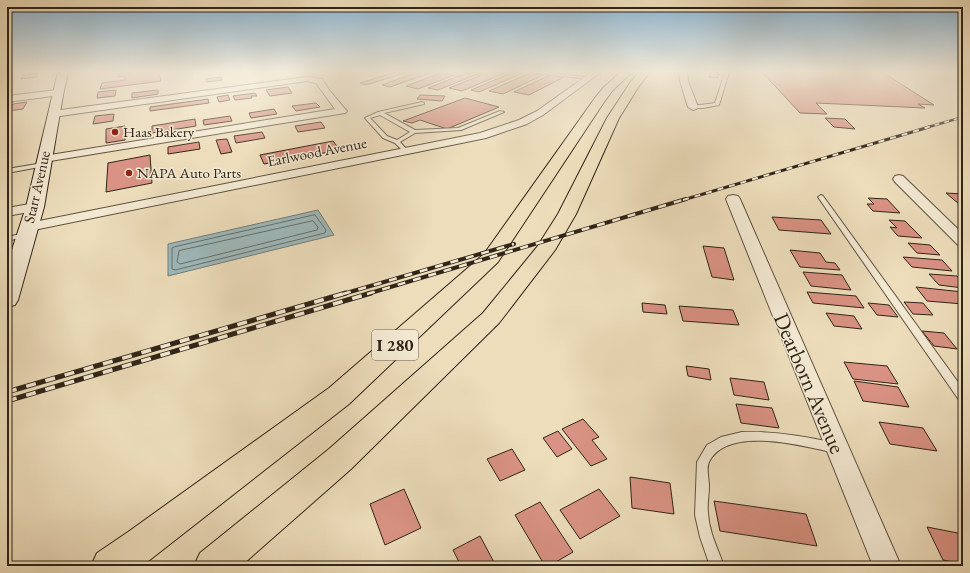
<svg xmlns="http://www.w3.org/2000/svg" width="970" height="573" font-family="'EB Garamond',serif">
  <rect width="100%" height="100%" fill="#edddbb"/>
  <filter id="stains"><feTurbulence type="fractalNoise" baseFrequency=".005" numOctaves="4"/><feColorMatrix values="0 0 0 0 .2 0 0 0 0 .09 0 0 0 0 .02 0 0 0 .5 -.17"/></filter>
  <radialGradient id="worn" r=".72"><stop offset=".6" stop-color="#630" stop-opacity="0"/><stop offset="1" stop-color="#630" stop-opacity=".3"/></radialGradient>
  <polygon fill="#9eb9bc" stroke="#727e7a" points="318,210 334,235 168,276 168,244"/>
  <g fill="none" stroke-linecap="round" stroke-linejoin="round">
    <g stroke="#676f6a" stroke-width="1">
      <polygon points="315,215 326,230 325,233 175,270 172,269 172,248 174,247"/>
      <polygon points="313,221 318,227 317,230 180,264 177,262 179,251"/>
    </g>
  </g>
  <g fill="#d99283" stroke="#302518">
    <polygon points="132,72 159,72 161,81 100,89 102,83 125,80 125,76 118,77 118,74"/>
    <polygon points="396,72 407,72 366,85 360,83"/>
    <polygon points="418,72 433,72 390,87 382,85"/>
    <polygon points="443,72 462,72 418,89 406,86"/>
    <polygon points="469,72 483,72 438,90 428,88"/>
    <polygon points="489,72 507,72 462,91 449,88"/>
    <polygon points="514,72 523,73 479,92 471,90"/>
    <polygon points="710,72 719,73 718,78 709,77"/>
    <polygon points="762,72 882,72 934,105 918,104 925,108 816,103 827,114 800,113"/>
    <polygon points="38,73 36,77 21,79 24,74"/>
    <polygon points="530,73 543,75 503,94 489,91"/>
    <polygon points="550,75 564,77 529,95 514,92"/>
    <polygon points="221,77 222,80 207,82 206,79"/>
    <polygon points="288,87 292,93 270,96 266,90"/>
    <polygon points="116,90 115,96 97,98 98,92"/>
    <polygon points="158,90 158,94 132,98 132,93"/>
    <polygon points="255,93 257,96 251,96 252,98 235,100 233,96"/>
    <polygon points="228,95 230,100 219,102 217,97"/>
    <polygon points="420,95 445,96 442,101 417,99"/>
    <polygon points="465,98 499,107 447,129 420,120 412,123 403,121"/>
    <polygon points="208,99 209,103 150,111 150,107"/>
    <polygon points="27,102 23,109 8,111 13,104"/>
    <polygon points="316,103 320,107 296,111 292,106"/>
    <polygon points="274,109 277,114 251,118 249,113"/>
    <polygon points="114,114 113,121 93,124 95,116"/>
    <polygon points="230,116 232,121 204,125 203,120"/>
    <polygon points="825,118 845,119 855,129 834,127"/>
    <polygon points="195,119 196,126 152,133 152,126"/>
    <polygon points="321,122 325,128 298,132 295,126"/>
    <polygon points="125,126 125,140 106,143 106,129"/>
    <polygon points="262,132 265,138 236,143 234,136"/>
    <polygon points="227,139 232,152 221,154 216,140"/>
    <polygon points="333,141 340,150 264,164 260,155"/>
    <polygon points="199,142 200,149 168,154 168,147"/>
    <polygon points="150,155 152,183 106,192 108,163"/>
    <polygon points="946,193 963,194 963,205 959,204"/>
    <polygon points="868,198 887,199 900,213 873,211 867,204 874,204"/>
    <polygon points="772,217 821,220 831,234 779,230"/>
    <polygon points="889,220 905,221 922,238 898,236 890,227 897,228"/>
    <polygon points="908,243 930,245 940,255 917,253"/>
    <polygon points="703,246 724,248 734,280 712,277"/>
    <polygon points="790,250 820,253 826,262 835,263 840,270 800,267"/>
    <polygon points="903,257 942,260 952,271 912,267"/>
    <polygon points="803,272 842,275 851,290 811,286"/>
    <polygon points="929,274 957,276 963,283 963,288 939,285"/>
    <polygon points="916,287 963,292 963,304 927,301"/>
    <polygon points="807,292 856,296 864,308 813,303"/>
    <polygon points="904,302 923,303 933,315 913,314"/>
    <polygon points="642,303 665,305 667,314 643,312"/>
    <polygon points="868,303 889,305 898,317 877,315"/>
    <polygon points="679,306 733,310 739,325 683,321"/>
    <polygon points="826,313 854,316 862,329 834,326"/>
    <polygon points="922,331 944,333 957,349 934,346"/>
    <polygon points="844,362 887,366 898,384 853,379"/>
    <polygon points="686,366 709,369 711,380 688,376"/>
    <polygon points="730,378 764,382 769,400 734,395"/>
    <polygon points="854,381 898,387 909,407 863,401"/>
    <polygon points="736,404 772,408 779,428 741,423"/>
    <polygon points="583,419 599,437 592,440 607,459 591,466 562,429"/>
    <polygon points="879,422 923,428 937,451 890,444"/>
    <polygon points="558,431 572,449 557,457 543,438"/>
    <polygon points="512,449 525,470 500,481 487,459"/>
    <polygon points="630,477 670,483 674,514 632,508"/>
    <polygon points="404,489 421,528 385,545 370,504"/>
    <polygon points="599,489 620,516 580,539 560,510"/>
    <polygon points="714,501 806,514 817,546 720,531"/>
    <polygon points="540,502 573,552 549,566 545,566 515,515"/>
    <polygon points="927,527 963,534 963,564 943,560"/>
    <polygon points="480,536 496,566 461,566 453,550"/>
  </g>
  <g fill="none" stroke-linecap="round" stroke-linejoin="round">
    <defs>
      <g id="lane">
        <polygon points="529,72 544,72 592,78 590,79"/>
        <path d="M725 72H729L719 105 703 108H691V107C697 104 708 105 715 103Z"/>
        <path d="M422 102 424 103V104L384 113 415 130 458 128 500 111 504 112 461 130 415 133 400 142 409 152 406 154 395 143 383 138 365 118 378 112ZM380 115 410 132 397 140 387 136 370 118Z"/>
        <polygon points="43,163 46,165 45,166 7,173 7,169"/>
        <polygon points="821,195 823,196 963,389 963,401 959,400 818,197"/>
        <polygon points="25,233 27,234 28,235 27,236 7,241 7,237"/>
        <path d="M742 432C774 431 804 436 835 443L839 445 841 448 839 451 835 453C804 446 727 425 709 462 706 468 709 479 709 486 709 495 707 504 708 513 709 532 718 549 724 566H710L700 537 695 515 697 462 707 445 721 437Z"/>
      </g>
      <g id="street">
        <polygon points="592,72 601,72 543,115 527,124 486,138 29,231 24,230 22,227 24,224 29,223 480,133 519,120 537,111"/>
        <polygon points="679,72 687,72 688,81 698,107 696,109 693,110 688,107 680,81"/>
        <polygon points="307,77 322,79 329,90 345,109 347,111 345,113 44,162 40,161 38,159 40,157 44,156 335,109 316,83 307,81 53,117 48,114 53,111"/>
        <polygon points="57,90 60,91 61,93 60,95 7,102 7,96"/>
        <polygon points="899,175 903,176 963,234 963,247 958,245 895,182 893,179 895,176"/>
        <polygon points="733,195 738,196 740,199 901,566 873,566 726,199 728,196"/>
        <polygon points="35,203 40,204 42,207 40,210 7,216 7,208"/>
      </g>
      <polygon id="secondary" points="58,72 68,72 63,95 44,207 18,300 15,305 7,307 7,265 26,207"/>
      <g id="highway">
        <polygon points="621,72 632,72 612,91 604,102 498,262 349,404 142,566 91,566 97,553 128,532 329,388 484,254 595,98 604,87"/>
        <polygon points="639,72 650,72 639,86 619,118 576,214 555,250 499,323 351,469 241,566 194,566 200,553 329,449 483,313 537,247 558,214 607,118 630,83"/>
      </g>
    </defs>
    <use href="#lane" stroke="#5f5341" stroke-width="2"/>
    <use href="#street" stroke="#5f5341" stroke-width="2"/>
    <use href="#secondary" stroke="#302518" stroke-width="2"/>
    <use href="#highway" stroke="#302518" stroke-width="2"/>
    <use href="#lane" fill="#f3e9d3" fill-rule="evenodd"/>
    <use href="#street" fill="#f3e9d3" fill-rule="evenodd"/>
    <use href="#secondary" fill="#f3e9d3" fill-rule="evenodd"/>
    <use href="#highway" fill="#edddbb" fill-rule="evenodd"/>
    <defs>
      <polyline id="rail-far3" points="925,128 963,117"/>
      <polyline id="rail-far2" points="683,200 929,127"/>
      <g id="rail-far1">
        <polyline points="343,294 514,244"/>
        <polyline points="367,294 686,199"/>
      </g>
      <g id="rail">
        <polyline points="7,392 346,293"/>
        <polyline points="7,401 371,293"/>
      </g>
    </defs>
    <use href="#rail-far3" stroke="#302518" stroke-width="2.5"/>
    <use href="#rail-far2" stroke="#302518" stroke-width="3"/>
    <use href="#rail-far1" stroke="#302518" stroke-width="4"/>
    <use href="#rail" stroke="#302518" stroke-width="5"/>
    <use href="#rail-far3" stroke="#f3e9d3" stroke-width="1.5" stroke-dasharray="5" stroke-linecap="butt"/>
    <use href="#rail-far2" stroke="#f3e9d3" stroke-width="2" stroke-dasharray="6" stroke-linecap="butt"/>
    <use href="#rail-far1" stroke="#f3e9d3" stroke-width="2.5" stroke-dasharray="8" stroke-linecap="butt"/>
    <use href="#rail" stroke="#f3e9d3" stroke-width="3.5" stroke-dasharray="10" stroke-linecap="butt"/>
  </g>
  <linearGradient id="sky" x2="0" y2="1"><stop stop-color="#8ab6d6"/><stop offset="0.47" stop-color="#f7f0e0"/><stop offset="1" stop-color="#f7f0e0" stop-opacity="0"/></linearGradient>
  <rect width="970" height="152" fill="url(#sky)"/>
  <g fill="#8f2418" stroke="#f3e9d3" stroke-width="1.5">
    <circle cx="115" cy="132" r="4"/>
    <circle cx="129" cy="173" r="4"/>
  </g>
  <g text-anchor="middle" stroke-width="3" stroke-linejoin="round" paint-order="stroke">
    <g font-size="15" fill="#302518" stroke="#f3e9d3" text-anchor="start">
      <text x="123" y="137">Haas Bakery</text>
      <text x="137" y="178">NAPA Auto Parts</text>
    </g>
    <g font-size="15" fill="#302518" stroke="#f3e9d3">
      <text transform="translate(317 152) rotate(-11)" y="5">Earlwood Avenue</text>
      <text transform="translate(37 187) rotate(-77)" y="5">Starr Avenue</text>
    </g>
    <rect fill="#f3e9d3" stroke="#6a6050" stroke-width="1" x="372" y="330" width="46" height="30" rx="3"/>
    <g font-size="17" font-weight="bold" fill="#302518">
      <text x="395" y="351">I 280</text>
    </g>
    <g font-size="22" fill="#302518" stroke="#f3e9d3">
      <text transform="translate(810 383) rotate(67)" y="8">Dearborn Avenue</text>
    </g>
  </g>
  <rect width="970" height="573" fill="none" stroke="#edddbb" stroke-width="24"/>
  <rect x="8" y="8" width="954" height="557" fill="none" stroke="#302518" stroke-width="2"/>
  <rect x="12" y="12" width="946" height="549" fill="none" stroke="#302518"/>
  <rect width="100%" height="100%" filter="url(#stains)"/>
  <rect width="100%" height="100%" fill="url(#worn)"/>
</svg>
